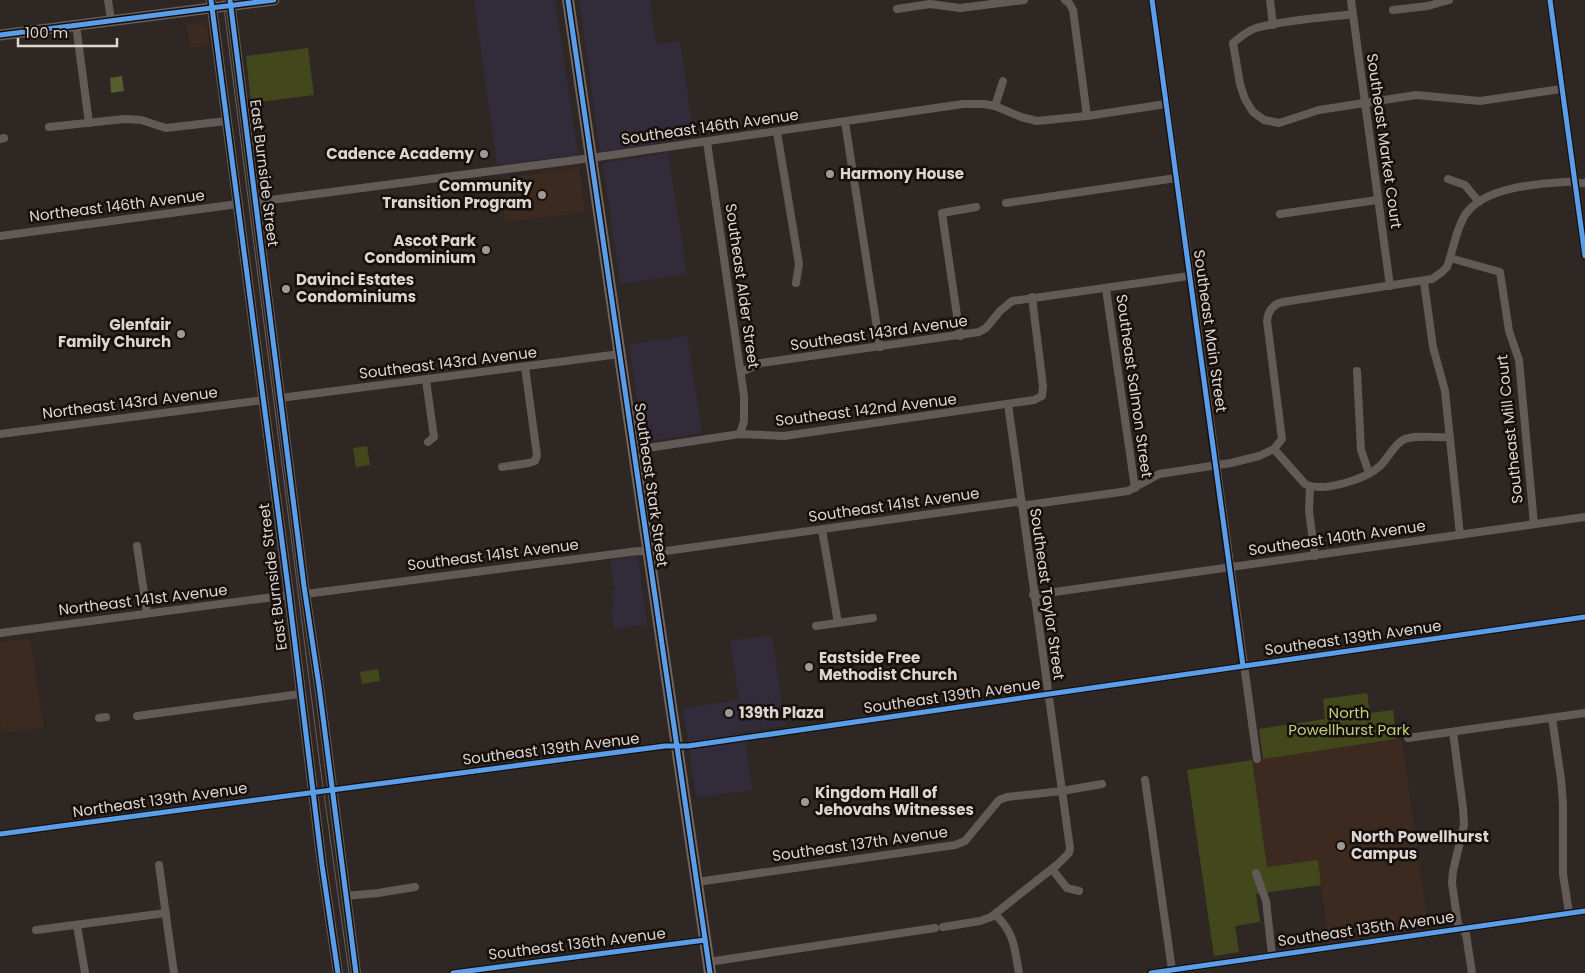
<svg xmlns="http://www.w3.org/2000/svg" width="1585" height="973" font-family="Poppins,sans-serif">
  <rect width="100%" height="100%" fill="#2f2724"/>
  <g fill="#322c3a">
    <polygon points="474,0 555,0 578,155 497,165"/>
    <polygon points="579,0 650,0 656,44 680,41 694,137 600,152"/>
    <polygon points="668,153 687,274 620,284 603,163"/>
    <polygon points="687,336 702,433 643,442 629,344"/>
    <polygon points="638,556 647,625 614,629 611,607 614,607 612,591 615,590 610,560"/>
    <polygon points="772,635 785,726 744,732 752,790 696,798 683,708 739,700 730,641"/>
  </g>
  <g fill="#3c2a21">
    <polygon points="202,22 207,26 209,45 190,48 187,24"/>
    <polygon points="579,168 585,212 505,223 499,179"/>
    <polygon points="30,638 44,728 2,733 0,720 0,642"/>
    <polygon points="1402,739 1428,926 1356,937 1329,943 1318,860 1267,867 1252,760"/>
  </g>
  <g fill="#42481b">
    <polygon points="308,48 314,95 251,103 246,56"/>
    <polygon points="367,446 370,465 356,467 353,448"/>
    <polygon points="378,669 380,681 362,684 360,672"/>
    <polygon points="1367,693 1370,713 1393,710 1397,739 1263,759 1259,729 1325,719 1323,699"/>
    <polygon points="1252,760 1267,867 1318,860 1321,885 1256,894 1260,922 1235,926 1239,952 1214,956 1187,770"/>
  </g>
  <polygon fill="#565d2e" points="122,76 124,91 111,93 110,78"/>
  <g fill="none" stroke-linecap="round" stroke-linejoin="round">
    <g stroke="#625a56" stroke-width="8">
      <polyline points="108,0 111,20"/>
      <polyline points="1065,0 1069,3 1073,10 1087,116"/>
      <polyline points="1152,0 1257,759"/>
      <polyline points="1270,0 1273,25"/>
      <polyline points="1351,0 1390,286"/>
      <polyline points="1550,0 1585,256"/>
      <polyline points="897,9 930,4 960,8 1024,0"/>
      <polyline points="1393,10 1428,6 1449,0"/>
      <path d="M1353 14C1324 18 1283 20 1256 28 1247 31 1240 37 1233 43L1240 84 1245 99 1253 112 1264 120 1279 123 1319 110 1416 95 1480 101 1561 89"/>
      <polyline points="76,25 89,123"/>
      <polyline points="995,106 1003,81"/>
      <polyline points="845,122 880,347"/>
      <polyline points="49,127 124,119 141,120 166,128 226,121"/>
      <polyline points="777,132 799,264 796,283"/>
      <polyline points="0,139 4,138"/>
      <polyline points="707,142 744,396 744,421 740,434"/>
      <polyline points="1448,179 1465,185 1479,202"/>
      <polyline points="255,202 591,158 963,104 984,104 995,106 1021,117 1037,121 1087,116 1166,104"/>
      <polyline points="1006,203 1176,178"/>
      <polyline points="1280,214 1377,200"/>
      <polyline points="0,236 238,204"/>
      <polyline points="1450,258 1500,272 1509,331 1519,360 1534,524"/>
      <polyline points="1424,282 1433,347 1445,391 1460,535"/>
      <polyline points="1106,289 1135,488"/>
      <polyline points="960,336 942,213 976,207"/>
      <polyline points="1357,371 1361,450 1369,473"/>
      <polyline points="741,372 761,363 979,332 986,328 1000,311 1012,301 1189,276"/>
      <polyline points="426,380 434,437 428,442"/>
      <polyline points="280,398 620,354"/>
      <polyline points="0,434 264,400"/>
      <path d="M1274 449 1305 484C1323 493 1366 479 1380 466 1388 458 1394 445 1403 440 1414 434 1436 438 1449 437"/>
      <polyline points="634,450 740,434 784,436 1034,400 1042,396 1043,386 1032,297"/>
      <polyline points="502,467 529,463 535,461 537,455 525,367"/>
      <polyline points="1310,487 1309,511 1315,556"/>
      <polyline points="822,530 838,623"/>
      <polyline points="137,546 147,613"/>
      <path d="M305 594 638 551 659 552 1016 502 1027 505 1128 491 1159 474 1231 463 1259 456 1274 449 1282 439 1267 321C1268 311 1273 304 1283 302L1432 279 1442 272 1447 267C1453 251 1456 229 1465 215 1484 187 1534 184 1566 182 1572 181 1578 184 1585 183"/>
      <polyline points="1033,595 1585,517"/>
      <polyline points="816,626 873,618"/>
      <polyline points="0,633 289,595"/>
      <polyline points="137,716 300,694"/>
      <polyline points="99,718 106,717"/>
      <polyline points="1552,718 1561,779 1563,804 1563,874 1569,913"/>
      <polyline points="1453,732 1463,808 1464,825 1453,871 1452,883 1458,924 1466,934 1472,973"/>
      <polyline points="1408,738 1585,713"/>
      <polyline points="1145,780 1172,970"/>
      <polyline points="0,834 581,757 665,746 688,746 1585,617"/>
      <polyline points="159,865 174,973"/>
      <polyline points="1052,869 1067,888 1079,891"/>
      <polyline points="1256,873 1266,901 1272,955"/>
      <polyline points="697,882 955,845 965,841 999,800 1007,797 1062,791 1102,784"/>
      <polyline points="346,896 378,893 415,887"/>
      <path d="M995 914C1015 934 1014 946 1019 973"/>
      <polyline points="77,925 85,973"/>
      <polyline points="943,927 980,921 991,917 1058,864 1069,853 1070,848 1008,404"/>
      <polyline points="36,930 166,913"/>
      <polyline points="708,962 935,928"/>
      <polyline points="453,973 705,940"/>
      <polyline points="1151,973 1585,911"/>
    </g>
    <g stroke="#625a56" stroke-width="10">
      <polyline points="211,0 289,595 322,865 338,973"/>
      <polyline points="230,0 304,586 319,686 356,973"/>
    </g>
    <polyline stroke="#675d5a" stroke-width="11" points="0,35 274,0"/>
    <polyline stroke="#706460" stroke-width="12" points="568,0 710,973"/>
    <polyline stroke="#665e5b" stroke-width="1" points="223,0 321,773 349,973"/>
    <defs>
      <g id="cycleway">
        <polyline points="211,0 289,595 322,865 338,973"/>
        <polyline points="230,0 304,586 319,686 356,973"/>
        <polyline points="568,0 710,973"/>
        <polyline points="1152,0 1243,666"/>
        <polyline points="1550,0 1585,256"/>
        <polyline points="0,35 274,0"/>
        <polyline points="0,834 581,757 665,746 688,746 1585,617"/>
        <polyline points="453,973 705,940"/>
        <polyline points="1151,973 1585,911"/>
      </g>
    </defs>
    <use href="#cycleway" stroke="#16100d" stroke-width="8"/>
    <use href="#cycleway" stroke="#5a9eea" stroke-width="5"/>
  </g>
  <g fill="#a09894" stroke="#16100d" stroke-width="2">
    <circle cx="484" cy="154" r="5"/>
    <circle cx="830" cy="174" r="5"/>
    <circle cx="542" cy="195" r="5"/>
    <circle cx="486" cy="250" r="5"/>
    <circle cx="286" cy="289" r="5"/>
    <circle cx="181" cy="334" r="5"/>
    <circle cx="809" cy="667" r="5"/>
    <circle cx="729" cy="713" r="5"/>
    <circle cx="805" cy="802" r="5"/>
    <circle cx="1341" cy="846" r="5"/>
  </g>
  <g text-anchor="middle" stroke-width="5" stroke-linejoin="round" paint-order="stroke">
    <g font-size="15" fill="#ddd5d0" stroke="#16100d">
      <text transform="translate(710 127) rotate(-8)" y="5">Southeast 146th Avenue</text>
      <text transform="translate(1384 141) rotate(82)" y="5">Southeast Market Court</text>
      <text transform="translate(264 173) rotate(83)" y="5">East Burnside Street</text>
      <text transform="translate(117 206) rotate(-7)" y="5">Northeast 146th Avenue</text>
      <text transform="translate(742 286) rotate(82)" y="5">Southeast Alder Street</text>
      <text transform="translate(1210 331) rotate(82)" y="5">Southeast Main Street</text>
      <text transform="translate(879 333) rotate(-8)" y="5">Southeast 143rd Avenue</text>
      <text transform="translate(448 363) rotate(-7)" y="5">Southeast 143rd Avenue</text>
      <text transform="translate(1134 386) rotate(82)" y="5">Southeast Salmon Street</text>
      <text transform="translate(130 403) rotate(-7)" y="5">Northeast 143rd Avenue</text>
      <text transform="translate(866 410) rotate(-7)" y="5">Southeast 142nd Avenue</text>
      <text transform="translate(1510 429) rotate(-96)" y="5">Southeast Mill Court</text>
      <text transform="translate(651 485) rotate(82)" y="5">Southeast Stark Street</text>
      <text transform="translate(894 505) rotate(-8)" y="5">Southeast 141st Avenue</text>
      <text transform="translate(1337 538) rotate(-8)" y="5">Southeast 140th Avenue</text>
      <text transform="translate(493 555) rotate(-7)" y="5">Southeast 141st Avenue</text>
      <text transform="translate(273 577) rotate(-97)" y="5">East Burnside Street</text>
      <text transform="translate(1047 594) rotate(82)" y="5">Southeast Taylor Street</text>
      <text transform="translate(143 600) rotate(-7)" y="5">Northeast 141st Avenue</text>
      <text transform="translate(1353 638) rotate(-8)" y="5">Southeast 139th Avenue</text>
      <text transform="translate(952 696) rotate(-8)" y="5">Southeast 139th Avenue</text>
      <text transform="translate(551 749) rotate(-7)" y="5">Southeast 139th Avenue</text>
      <text transform="translate(160 800) rotate(-8)" y="5">Northeast 139th Avenue</text>
      <text transform="translate(860 844) rotate(-8)" y="5">Southeast 137th Avenue</text>
      <text transform="translate(1366 929) rotate(-8)" y="5">Southeast 135th Avenue</text>
      <text transform="translate(577 944) rotate(-7)" y="5">Southeast 136th Avenue</text>
    </g>
    <g font-size="15" font-weight="bold" fill="#ddd5d0" stroke="#16100d" text-anchor="start">
      <text x="474" y="159" text-anchor="end">Cadence Academy</text>
      <text x="840" y="179">Harmony House</text>
      <text x="532" y="191" text-anchor="end">Community<tspan x="532" dy="17">Transition Program</tspan></text>
      <text x="476" y="246" text-anchor="end">Ascot Park<tspan x="476" dy="17">Condominium</tspan></text>
      <text x="296" y="285">Davinci Estates<tspan x="296" dy="17">Condominiums</tspan></text>
      <text x="171" y="330" text-anchor="end">Glenfair<tspan x="171" dy="17">Family Church</tspan></text>
      <text x="819" y="663">Eastside Free<tspan x="819" dy="17">Methodist Church</tspan></text>
      <text x="739" y="718">139th Plaza</text>
      <text x="815" y="798">Kingdom Hall of<tspan x="815" dy="17">Jehovahs Witnesses</tspan></text>
      <text x="1351" y="842">North Powellhurst<tspan x="1351" dy="17">Campus</tspan></text>
    </g>
    <g font-size="15" fill="#bece7b" stroke="#16100d">
      <text x="1349" y="718">North<tspan x="1349" dy="17">Powellhurst Park</tspan></text>
    </g>
  </g>
  <path d="M18 38v8h99v-8" fill="none" stroke="#ddd5d0" stroke-width="2.5"/>
  <text x="25" y="38" font-size="15" fill="#ddd5d0" stroke="#16100d" stroke-width="4" paint-order="stroke">100 m</text>
</svg>
